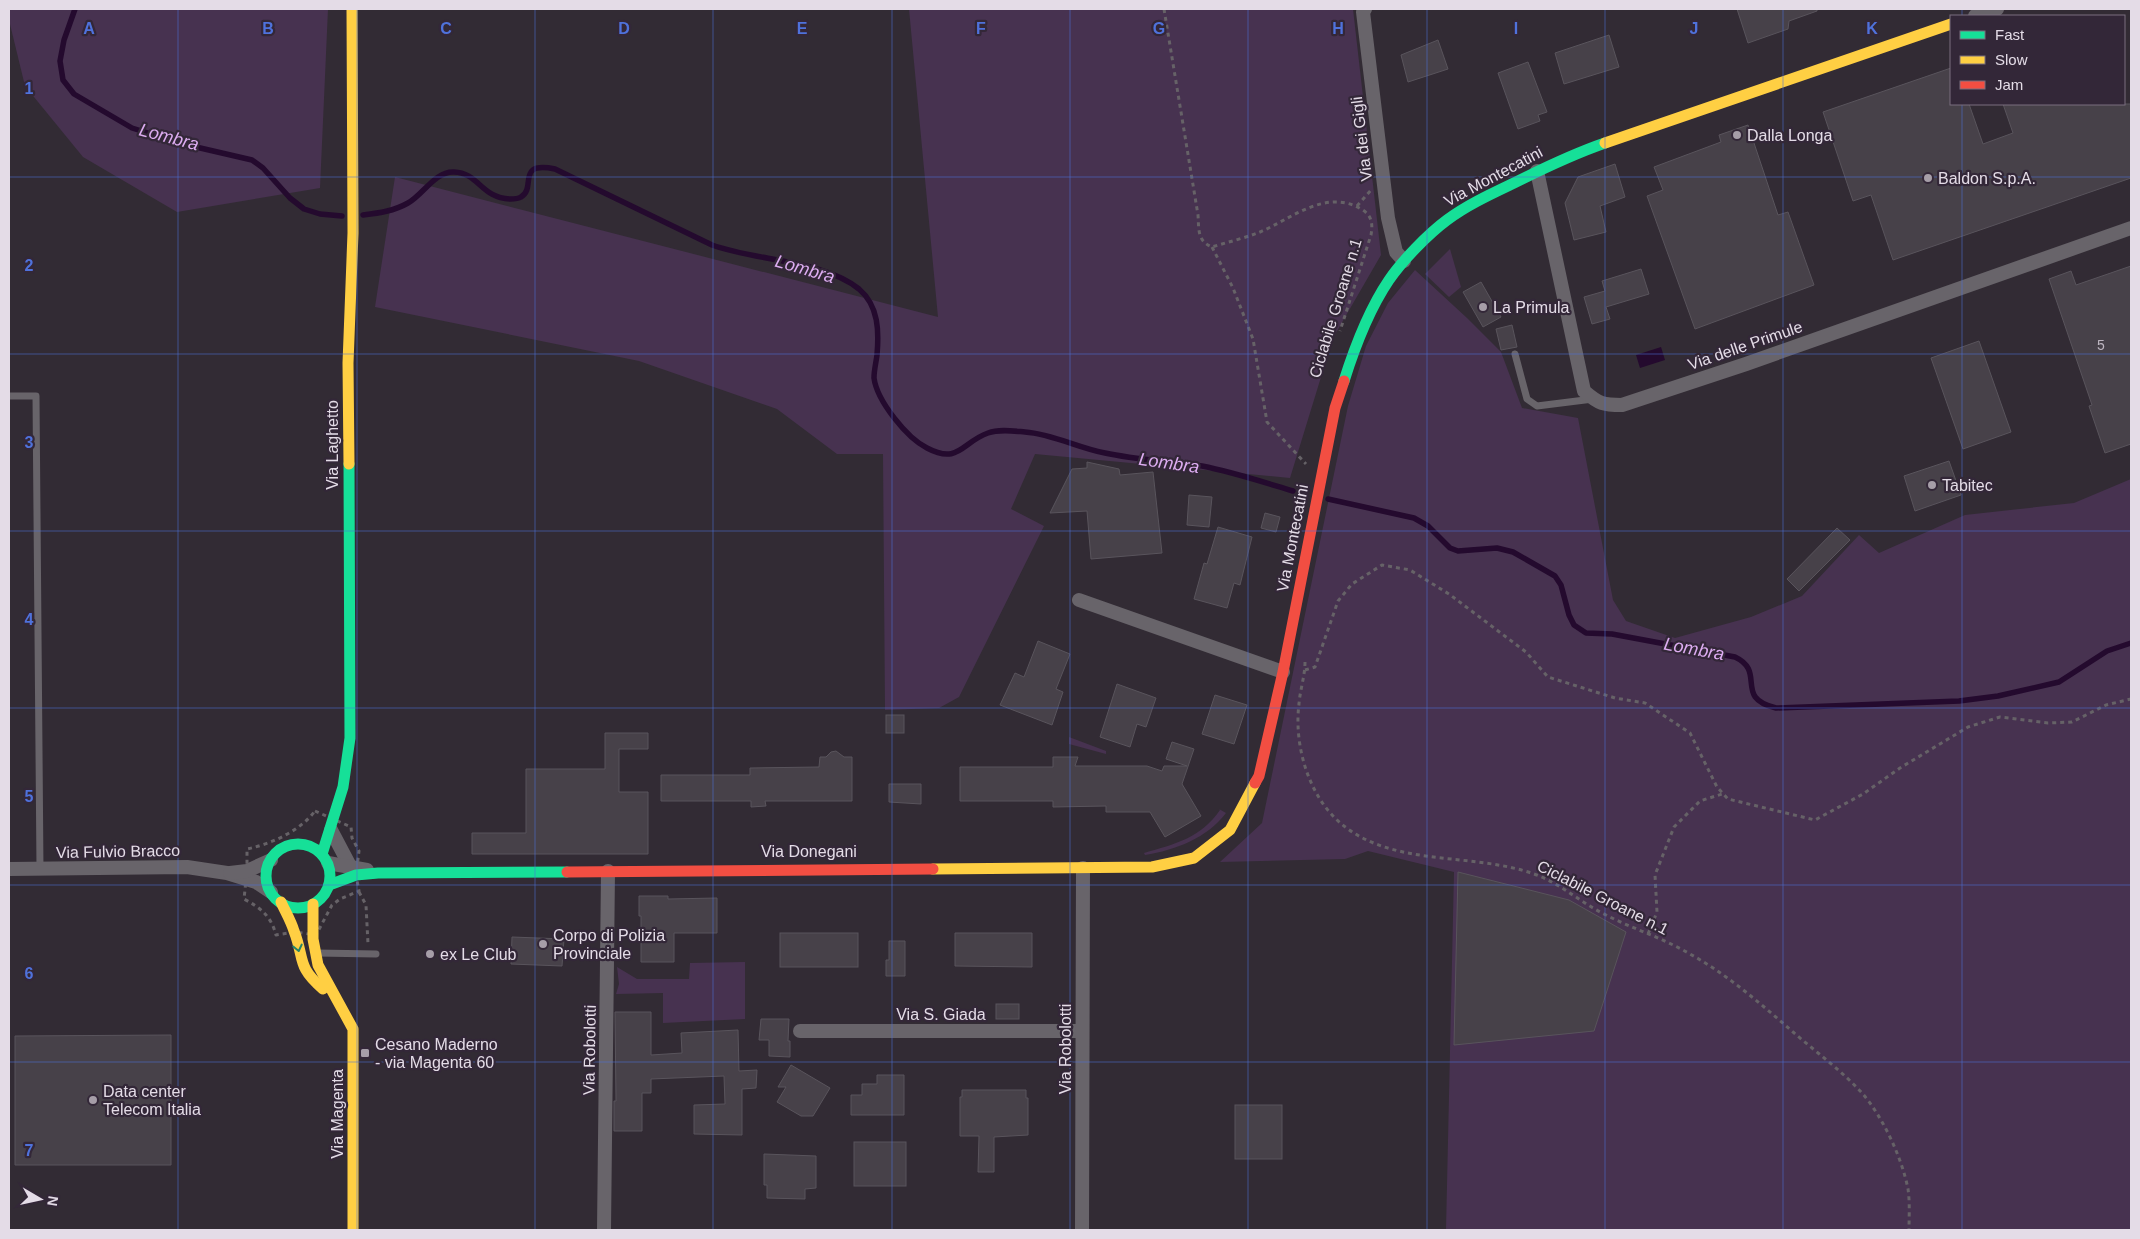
<svg xmlns="http://www.w3.org/2000/svg" width="2140" height="1239" font-family="Arial,sans-serif">
  <rect width="100%" height="100%" fill="#322b34"/>
  <g fill="#473250">
    <polygon points="9,9 328,9 320,188 177,212 83,157 25,86 9,20"/>
    <polygon points="909,9 1353,9 1381,255 1333,338 1290,478 1035,454 1011,509 1044,526 959,697 939,708 885,710 883,454 837,454 777,409 639,361 375,307 395,177 938,317"/>
    <polygon points="1450,249 1461,287 1449,297 1425,274"/>
    <polygon points="1415,270 1467,318 1501,352 1522,408 1578,418 1613,600 1626,621 1675,638 1751,617 1802,596 1859,535 1879,553 1965,515 2074,503 2131,479 2131,1230 1446,1230 1454,872 1368,851 1345,859 1220,862 1262,823 1348,406 1366,346 1388,303"/>
    <polygon points="1069,737 1106,751 1106,754 1069,744"/>
    <path d="M1219 809 1226 813C1207 838 1176 850 1145 855L1144 853C1175 844 1201 838 1220 810Z"/>
    <polygon points="745,962 745,1019 663,1023 663,993 616,994 619,984 617,967 637,979 689,979 690,963"/>
  </g>
  <polygon fill="#240a2e" points="1661,347 1665,360 1640,368 1636,355"/>
  <g fill="none" stroke-linecap="round" stroke-linejoin="round">
    <g stroke="#240a2e" stroke-width="5.5">
      <polyline points="75,9 64,40 60,61 63,80 74,94 132,128 183,144 252,160 263,168 290,198 304,209 320,214 342,216"/>
      <path d="M363 215C379 213 394 211 408 203 423 195 435 171 454 172 479 173 481 198 510 199 513 199 518 199 521 197 537 188 515 161 555 169L712 245C756 261 823 260 859 289 879 306 879 332 877 355 876 363 874 370 874 378 877 401 907 438 927 448 959 465 962 442 988 433 999 429 1013 431 1025 432 1053 434 1078 448 1105 453 1137 460 1170 461 1202 466 1233 472 1263 482 1293 491"/>
      <path d="M1328 499 1414 518 1428 526 1450 548 1458 551 1497 548 1513 552 1555 576 1561 585 1569 615 1574 625 1586 633 1612 634 1735 657C1767 672 1733 698 1776 708L1959 701 1998 696 2059 682 2107 651 2131 643"/>
    </g>
  </g>
  <g fill="#474149" stroke="#59545c">
    <polygon points="1737,9 1817,9 1817,11 1789,21 1788,29 1748,43"/>
    <polygon points="1609,35 1619,67 1564,84 1555,53"/>
    <polygon points="1438,40 1448,69 1408,82 1401,55"/>
    <polygon points="1528,62 1547,112 1538,115 1540,121 1518,129 1498,73"/>
    <polygon points="1951,68 1951,104 1969,104 1983,144 2013,133 2003,104 2131,104 2131,178 1893,260 1871,195 1853,201 1823,112"/>
    <polygon points="1748,125 1778,215 1788,212 1814,285 1695,329 1647,196 1663,190 1654,167 1721,142 1719,135"/>
    <polygon points="1615,164 1625,197 1600,206 1606,232 1574,240 1565,203 1578,177"/>
    <polygon points="2131,266 2131,444 2105,453 2089,406 2092,405 2049,279 2071,271 2076,285"/>
    <polygon points="1641,269 1649,294 1606,307 1610,319 1592,324 1584,297 1605,291 1602,281"/>
    <polygon points="1481,282 1501,317 1483,327 1463,292"/>
    <polygon points="1512,325 1517,347 1501,350 1496,329"/>
    <polygon points="1979,341 2011,432 1963,449 1931,358"/>
    <polygon points="1949,461 1961,495 1915,511 1904,476"/>
    <polygon points="1087,462 1119,469 1120,475 1153,472 1162,553 1091,559 1087,511 1050,513 1072,469 1087,468"/>
    <polygon points="1189,495 1212,497 1209,527 1187,525"/>
    <polygon points="1265,513 1280,517 1276,532 1261,528"/>
    <polygon points="1218,527 1252,537 1240,585 1234,583 1227,608 1194,599 1204,563 1207,564"/>
    <polygon points="1837,528 1850,540 1799,591 1787,579"/>
    <polygon points="1038,641 1070,654 1056,689 1063,692 1052,725 1000,705 1015,673 1024,677"/>
    <polygon points="1117,684 1156,698 1146,727 1137,724 1130,747 1100,737"/>
    <polygon points="1215,695 1247,705 1234,744 1202,734"/>
    <rect x="886" y="715" width="18" height="18"/>
    <polygon points="605,733 648,733 648,749 619,749 619,792 648,792 648,854 472,854 472,833 526,833 526,769 605,769"/>
    <polygon points="1172,742 1194,749 1182,784 1201,816 1165,837 1150,812 1106,812 1106,806 1053,807 1053,801 960,801 960,767 1053,767 1053,757 1078,757 1075,766 1147,766 1162,771 1164,766 1187,766 1166,759"/>
    <polygon points="836,751 844,757 852,757 852,801 765,801 766,806 751,807 751,801 661,801 661,775 750,775 750,768 819,767 820,757 826,757 831,752"/>
    <polygon points="889,784 921,784 921,804 889,802"/>
    <polygon points="1458,872 1569,900 1626,932 1594,1031 1454,1045"/>
    <polygon points="639,896 668,896 668,899 717,898 717,933 674,933 674,962 641,962 641,916 639,916"/>
    <rect x="780" y="933" width="78" height="34"/>
    <polygon points="955,933 1032,933 1032,967 955,966"/>
    <polygon points="512,937 564,939 562,966 511,964"/>
    <polygon points="889,941 905,941 905,976 886,976 886,960 889,960"/>
    <rect x="996" y="1004" width="23" height="15"/>
    <polygon points="615,1012 651,1012 651,1055 682,1053 681,1033 738,1030 739,1071 757,1070 756,1088 742,1089 742,1135 694,1134 694,1105 725,1104 724,1076 651,1079 651,1093 642,1093 642,1131 614,1131 614,1101 616,1101"/>
    <polygon points="761,1019 789,1019 788,1041 790,1041 790,1057 769,1056 769,1040 759,1040"/>
    <polygon points="171,1035 171,1165 15,1165 15,1036"/>
    <polygon points="791,1065 830,1088 813,1116 801,1116 777,1102 786,1087 778,1087"/>
    <polygon points="877,1075 904,1075 904,1115 851,1115 851,1095 862,1095 862,1084 877,1084"/>
    <polygon points="962,1090 1026,1090 1026,1098 1028,1098 1028,1135 994,1137 994,1172 978,1172 979,1136 960,1136 960,1097 962,1097"/>
    <rect x="1235" y="1105" width="47" height="54"/>
    <rect x="854" y="1142" width="52" height="44"/>
    <polygon points="764,1154 816,1156 816,1188 805,1189 805,1199 767,1198 767,1185 764,1185"/>
  </g>
  <g fill="none" stroke-linecap="round" stroke-linejoin="round">
    <g stroke="#666267" stroke-width="3" stroke-dasharray="4 4" stroke-linecap="butt">
      <path d="M1164 9 1198 215C1199 229 1197 241 1212 247 1228 242 1245 238 1260 232 1291 219 1326 188 1361 209 1372 215 1373 224 1371 235L1340 331"/>
      <polyline points="1357,206 1371,190"/>
      <polyline points="1212,247 1233,288 1253,339 1267,422 1306,464"/>
      <path d="M1305 662C1305 676 1300 690 1299 704 1294 743 1307 791 1336 819 1388 869 1470 851 1534 874 1560 883 1581 903 1606 915 1633 929 1663 938 1690 954 1728 975 1761 1004 1793 1032 1816 1052 1842 1071 1862 1093 1883 1117 1902 1158 1908 1189 1910 1202 1909 1217 1909 1230"/>
      <polyline points="1305,670 1315,667 1338,601 1352,584 1382,565 1410,570 1449,594 1526,652 1548,677 1615,698 1645,703 1690,733 1717,787 1728,799 1815,820 1863,794 1900,768 1968,727 2000,717 2048,723 2072,722 2106,705 2131,699"/>
      <path d="M315 811 351 827 352 838 359 851 356 875 359 891 340 899 332 905 316 935 295 932 276 935C271 916 261 908 244 899L247 871V849C271 844 300 831 315 811Z"/>
      <polyline points="359,892 366,905 368,944"/>
      <polyline points="1648,934 1657,912 1655,875 1674,827 1700,801 1722,794"/>
    </g>
    <g stroke="#68646a" stroke-width="7">
      <polyline points="1515,354 1527,399 1537,406 1593,399"/>
      <polyline points="9,396 36,396 40,869"/>
      <polyline points="317,953 376,954"/>
    </g>
    <g stroke="#68646a" stroke-width="14">
      <polyline points="1365,9 1363,12 1388,218 1396,252 1404,261"/>
      <polyline points="1975,16 1997,9"/>
      <path d="M1537 171 1584 391C1599 404 1603 405 1622 405L1746 364 2131 228"/>
      <polyline points="1079,600 1283,672"/>
      <polyline points="331,830 350,866"/>
      <polyline points="328,863 367,870"/>
      <polyline points="9,869 187,867 227,873 256,882 271,892"/>
      <polyline points="230,873 247,871 271,860"/>
      <polyline points="800,1031 1082,1031"/>
      <polyline points="604,1230 608,871"/>
      <polyline points="1082,1230 1083,868"/>
    </g>
    <g stroke="#16e098" stroke-width="11">
      <path d="M1344 381C1355 346 1368 311 1389 280 1402 261 1428 234 1447 220 1467 205 1491 194 1514 183 1544 168 1573 154 1605 143"/>
      <circle cx="298" cy="876" r="32"/>
      <polyline points="322,854 343,787 350,738 349,464"/>
      <polyline points="329,885 356,875 378,873 567,872"/>
    </g>
    <g stroke="#ffcf43" stroke-width="11">
      <polyline points="1605,143 1951,24"/>
      <polyline points="349,464 348,363 353,233 352,9"/>
      <polyline points="933,869 1152,867 1194,858 1230,830 1255,783"/>
      <path d="M281 902C285 911 291 921 294 931 305 959 296 966 323 989"/>
      <polyline points="313,904 313,939 318,965 353,1029 353,1230"/>
    </g>
    <g stroke="#f24e42" stroke-width="11">
      <polyline points="1255,783 1259,776 1283,672 1335,408 1344,381"/>
      <polyline points="567,872 933,869"/>
    </g>
  </g>
  <defs><path id="oneway-chevron" d="M-2-3.5L2.5 0L-2 3.5" fill="none" stroke-width="1.6" stroke-linecap="round" stroke-linejoin="round" transform="scale(1.25)"/></defs>
  <use stroke="#248468" href="#oneway-chevron" transform="translate(298 948) rotate(77)"/>
  <path fill="none" stroke="#4f72dc" stroke-width="1" stroke-opacity="0.55" d="M178 9V1230M357 9V1230M535 9V1230M713 9V1230M892 9V1230M1070 9V1230M1248 9V1230M1427 9V1230M1605 9V1230M1783 9V1230M1962 9V16M1962 104V1230M9 177H2131M9 354H2131M9 531H2131M9 708H2131M9 885H2131M9 1062H2131"/>
  <g fill="#a69ea8" stroke="#332738" stroke-width="2">
    <circle cx="1737" cy="135" r="5"/>
    <circle cx="1928" cy="178" r="5"/>
    <circle cx="1483" cy="307" r="5"/>
    <circle cx="1932" cy="485" r="5"/>
    <circle cx="543" cy="944" r="5"/>
    <circle cx="430" cy="954" r="5"/>
    <rect x="360" y="1048" width="10" height="10" rx="2.5"/>
    <circle cx="93" cy="1100" r="5"/>
  </g>
  <g text-anchor="middle" stroke-width="4.5" stroke-linejoin="round" paint-order="stroke">
    <g font-size="14" fill="#bdb5c0">
      <text x="2101" y="350">5</text>
    </g>
    <g font-size="16" fill="#e4dce7" stroke="#332738" text-anchor="start">
      <text x="1747" y="141">Dalla Longa</text>
      <text x="1938" y="184">Baldon S.p.A.</text>
      <text x="1493" y="313">La Primula</text>
      <text x="1942" y="491">Tabitec</text>
      <text x="553" y="941">Corpo di Polizia<tspan x="553" dy="18">Provinciale</tspan></text>
      <text x="440" y="960">ex Le Club</text>
      <text x="375" y="1050">Cesano Maderno<tspan x="375" dy="18">- via Magenta 60</tspan></text>
      <text x="103" y="1097">Data center<tspan x="103" dy="18">Telecom Italia</tspan></text>
    </g>
    <g font-size="16" fill="#e4dce7" stroke="#332738">
      <text transform="translate(1361 139) rotate(-97)" y="6">Via dei Gigli</text>
      <text transform="translate(1493 176) rotate(-28)" y="6">Via Montecatini</text>
      <text transform="translate(1335 308) rotate(-73)" y="6">Ciclabile Groane n.1</text>
      <text transform="translate(1745 345) rotate(-19)" y="6">Via delle Primule</text>
      <text transform="translate(332 445) rotate(-90)" y="6">Via Laghetto</text>
      <text transform="translate(1292 538) rotate(-79)" y="6">Via Montecatini</text>
      <text transform="translate(118 851) rotate(-1)" y="6">Via Fulvio Bracco</text>
      <text x="809" y="857">Via Donegani</text>
      <text transform="translate(1603 897) rotate(27)" y="6">Ciclabile Groane n.1</text>
      <text x="941" y="1020">Via S. Giada</text>
      <text transform="translate(1065 1049) rotate(-90)" y="6">Via Robolotti</text>
      <text transform="translate(589 1050) rotate(-89)" y="6">Via Robolotti</text>
      <text transform="translate(337 1114) rotate(-90)" y="6">Via Magenta</text>
    </g>
    <g font-size="18" font-style="italic" fill="#dcacf0" stroke="#332738">
      <text transform="translate(169 137) rotate(15)" y="6">Lombra</text>
      <text transform="translate(805 269) rotate(16)" y="6">Lombra</text>
      <text transform="translate(1169 463) rotate(8)" y="6">Lombra</text>
      <text transform="translate(1694 649) rotate(10)" y="6">Lombra</text>
    </g>
  </g>
  <g font-size="16" text-anchor="middle" font-weight="bold" fill="#4f72dc" stroke="#332738" stroke-width="4.5" stroke-linejoin="round" paint-order="stroke">
    <text x="89" y="34">A</text>
    <text x="268" y="34">B</text>
    <text x="446" y="34">C</text>
    <text x="624" y="34">D</text>
    <text x="802" y="34">E</text>
    <text x="981" y="34">F</text>
    <text x="1159" y="34">G</text>
    <text x="1338" y="34">H</text>
    <text x="1516" y="34">I</text>
    <text x="1694" y="34">J</text>
    <text x="1872" y="34">K</text>
    <text x="29" y="94">1</text>
    <text x="29" y="271">2</text>
    <text x="29" y="448">3</text>
    <text x="29" y="625">4</text>
    <text x="29" y="802">5</text>
    <text x="29" y="979">6</text>
    <text x="29" y="1156">7</text>
  </g>
  <rect width="2140" height="1239" fill="none" stroke="#e4dce7" stroke-width="20"/>
  <rect x="1950" y="15" width="175" height="90" fill="#332738" stroke="#7a6f7e"/>
  <rect x="1960" y="31" width="25" height="8" fill="#16e098" stroke="#7a6f7e"/>
  <text x="1995" y="40" font-size="15" fill="#e4dce7">Fast</text>
  <rect x="1960" y="56" width="25" height="8" fill="#ffcf43" stroke="#7a6f7e"/>
  <text x="1995" y="65" font-size="15" fill="#e4dce7">Slow</text>
  <rect x="1960" y="81" width="25" height="8" fill="#f24e42" stroke="#7a6f7e"/>
  <text x="1995" y="90" font-size="15" fill="#e4dce7">Jam</text>
  <g transform="translate(40 1199) rotate(99)" stroke="#332738" stroke-width="4" paint-order="stroke">
  <path d="M0-4L9 19L0 12L-9 19Z" fill="#e4dce7"/>
  <text y="-8" font-size="14" font-weight="bold" text-anchor="middle" fill="#e4dce7">N</text>
  </g>
</svg>
